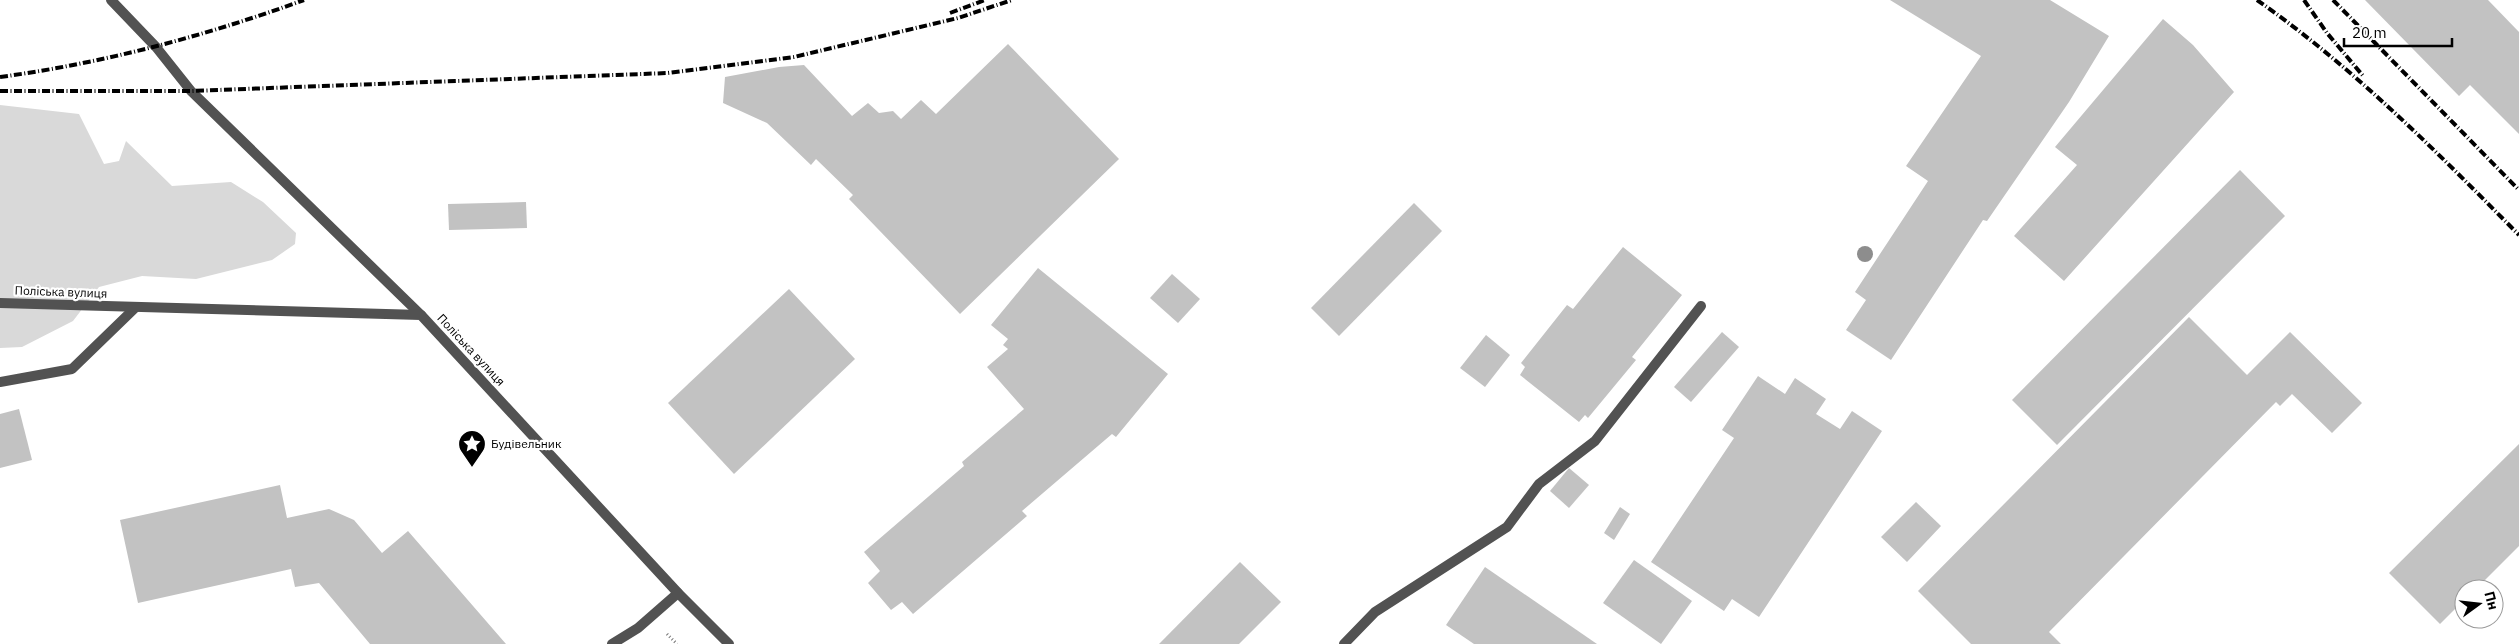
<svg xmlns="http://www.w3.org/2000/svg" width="2519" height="644" font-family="'IBM Plex Sans',sans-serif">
  <rect width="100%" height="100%" fill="#fff"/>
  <polygon fill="#d9d9d9" points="0,105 79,114 104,164 119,161 126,141 172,186 231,182 263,202 296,233 295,244 272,260 196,279 142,276 99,287 73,321 22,347 0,348"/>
  <g fill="#c2c2c2">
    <polygon points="1890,0 2050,0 2109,36 2069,102 1987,221 1983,220 1891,360 1846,330 1866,300 1855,292 1928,181 1906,166 1981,56"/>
    <polygon points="2365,0 2488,0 2519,32 2519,134 2470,85 2459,96"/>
    <polygon points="2163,19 2193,45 2234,92 2064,281 2014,236 2077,165 2055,147"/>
    <polygon points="1008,44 1119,159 960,314 849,199 853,195 816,159 811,165 767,123 723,103 725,77 779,67 804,65 852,116 868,103 879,113 893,111 901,119 921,100 936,114"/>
    <polygon points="2240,170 2285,216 2057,445 2012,400"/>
    <polygon points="526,202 527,228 449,230 448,204"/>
    <polygon points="1414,203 1442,231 1339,336 1311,308"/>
    <polygon points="1623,247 1682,295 1632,357 1636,360 1588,418 1585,415 1579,422 1520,375 1525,367 1521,363 1567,305 1573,309"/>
    <polygon points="1038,268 1168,374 1116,437 1112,434 1022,511 1027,516 913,614 902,602 891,610 868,583 880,571 864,552 964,466 962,462 1024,409 987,367 1008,349 1003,345 1008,339 991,325"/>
    <polygon points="1172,274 1200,299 1178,323 1150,298"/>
    <polygon points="789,289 855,359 734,474 668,403"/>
    <polygon points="2189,317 2247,375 2290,332 2362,403 2332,433 2292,394 2280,406 2276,402 2049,632 2061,644 1971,644 1918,591"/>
    <polygon points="1722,332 1739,347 1691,402 1674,387"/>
    <polygon points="1486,335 1510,355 1485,387 1460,368"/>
    <polygon points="1758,376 1785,394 1795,378 1826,399 1816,414 1840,429 1852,411 1882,431 1759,617 1732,599 1724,611 1651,562 1734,438 1722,430"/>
    <polygon points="19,409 32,460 0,468 0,414"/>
    <polygon points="2519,444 2519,546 2476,589 2464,589 2464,600 2440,624 2389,573"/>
    <polygon points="1569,468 1589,485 1569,508 1550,491"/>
    <polygon points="280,485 287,518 329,509 354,520 382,553 408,531 506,644 370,644 319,583 295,587 291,569 138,603 120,520"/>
    <polygon points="1916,502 1941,526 1907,562 1881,537"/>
    <polygon points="1620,507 1630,514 1614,540 1604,533"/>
    <polygon points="1634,560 1692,601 1661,644 1603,603"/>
    <polygon points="1240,562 1281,602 1239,644 1159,644"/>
    <polygon points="1485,567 1597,644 1474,644 1446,625"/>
  </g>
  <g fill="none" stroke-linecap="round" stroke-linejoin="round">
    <polyline stroke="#747474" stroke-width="3" stroke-dasharray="1 2.5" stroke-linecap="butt" points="667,634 677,644"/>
    <g stroke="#525252" stroke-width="10">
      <polyline points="111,0 156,47 191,91 421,315"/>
      <polyline points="0,382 72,369 136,307"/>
      <polyline points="612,644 638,628 678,593"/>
      <polyline points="1344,644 1375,612 1507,527 1539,484 1595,441 1701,306"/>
    </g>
    <polyline stroke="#525252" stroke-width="10" points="0,303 421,315 678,593 729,644"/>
    <g stroke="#000" stroke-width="4" stroke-dasharray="8 2.5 1 2.5" stroke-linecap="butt">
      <path d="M2257 0C2354 68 2436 151 2519 235"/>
      <polyline points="2304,0 2327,33 2364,77"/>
      <polyline points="2333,0 2519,190"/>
      <polyline points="950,13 985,0"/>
      <path d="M0 77C104 63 205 36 304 0"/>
      <polyline points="0,91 191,91 668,73 794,57 958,18 1012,0"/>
    </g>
  </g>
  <circle fill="#8d8d8d" cx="1865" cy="254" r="8"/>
  <defs>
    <symbol id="sight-pin" viewBox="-11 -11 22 30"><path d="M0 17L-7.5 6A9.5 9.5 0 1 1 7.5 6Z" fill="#000" stroke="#fff"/><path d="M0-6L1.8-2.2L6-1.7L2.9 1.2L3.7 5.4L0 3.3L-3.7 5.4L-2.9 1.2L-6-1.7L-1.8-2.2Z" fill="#fff"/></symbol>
  </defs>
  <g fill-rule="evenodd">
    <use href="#sight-pin" x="456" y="428" width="32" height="43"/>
  </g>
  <g text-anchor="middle" stroke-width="4.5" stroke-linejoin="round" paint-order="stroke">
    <g font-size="12" fill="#000" stroke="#fff">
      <text transform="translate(61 292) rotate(2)" y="4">Поліська вулиця</text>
      <text transform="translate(471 350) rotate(47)" y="4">Поліська вулиця</text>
    </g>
    <g font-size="12" fill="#000" stroke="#fff" text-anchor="start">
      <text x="491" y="448">Будівельник</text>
    </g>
  </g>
  <g transform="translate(2479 604) rotate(75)"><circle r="24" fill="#ffffff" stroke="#999999"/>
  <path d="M0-4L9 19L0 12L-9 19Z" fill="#000000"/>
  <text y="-8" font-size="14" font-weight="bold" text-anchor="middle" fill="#000000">Пн</text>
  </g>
  <path d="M2344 38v8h108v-8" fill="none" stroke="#000000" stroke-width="2.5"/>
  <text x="2352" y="38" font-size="15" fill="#000000" stroke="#ffffff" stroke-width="4" paint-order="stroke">20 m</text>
</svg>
